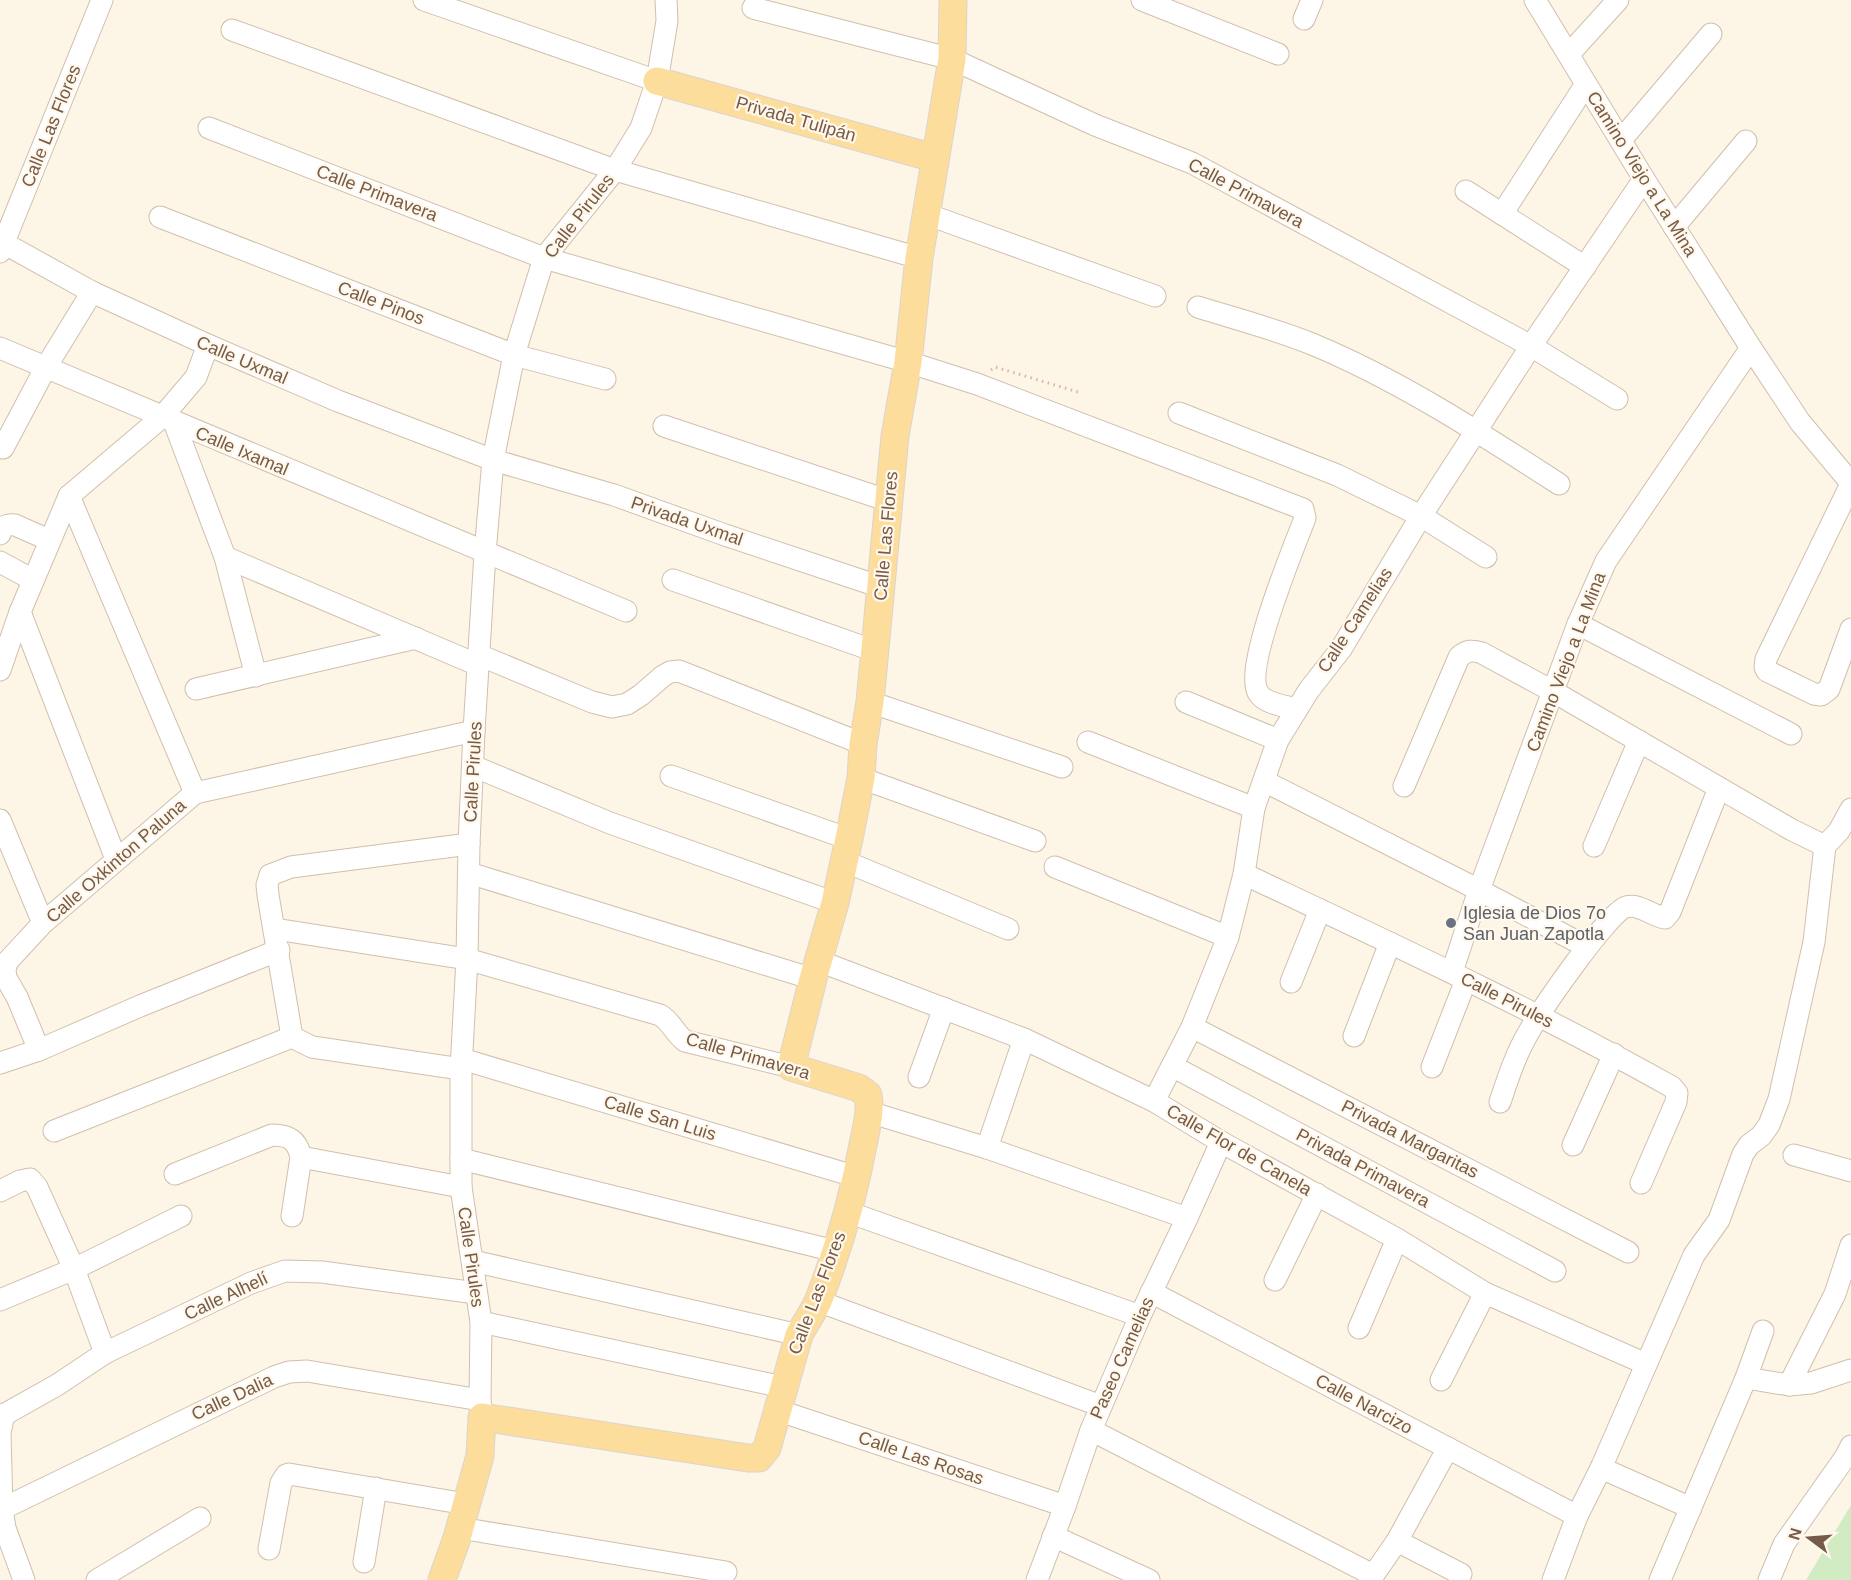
<svg xmlns="http://www.w3.org/2000/svg" width="1851" height="1580" font-family="Helvetica,sans-serif">
  <rect width="100%" height="100%" fill="#fdf5e5"/>
  <polygon fill="#d1ebc3" points="1851,1505 1851,1580 1806,1580"/>
  <g fill="none" stroke-linecap="round" stroke-linejoin="round">
    <defs>
      <g id="minor">
        <polyline points="424,0 657,81"/>
        <polyline points="1142,0 1278,54"/>
        <polyline points="1535,0 1644,179 1751,348 1800,422 1851,483"/>
        <polyline points="753,8 952,59 1095,125 1192,163 1531,346 1617,399"/>
        <polyline points="1304,19 1312,0"/>
        <polyline points="232,30 615,170 919,258"/>
        <polyline points="1569,54 1618,0"/>
        <path d="M209 128 544 258 908 362 977 384 1303 509 1305 518C1294 547 1242 671 1259 694 1266 704 1285 706 1297 709"/>
        <polyline points="1621,140 1711,34"/>
        <polyline points="1466,191 1585,267"/>
        <polyline points="926,214 1155,296"/>
        <polyline points="1502,214 1586,84"/>
        <polyline points="160,217 514,355 605,379"/>
        <polyline points="1674,227 1746,141"/>
        <polyline points="0,241 92,292 208,345 338,401 493,460 614,495 725,535 881,587"/>
        <polyline points="0,252 102,0"/>
        <path d="M1198 307C1236 319 1275 329 1312 344 1399 380 1480 433 1559 484"/>
        <polyline points="0,348 626,611"/>
        <polyline points="1179,413 1337,475 1421,516 1486,557"/>
        <polyline points="174,422 225,557 256,676"/>
        <polyline points="664,426 889,501"/>
        <polyline points="3,448 46,367 92,292"/>
        <polyline points="1851,484 1766,659 1765,667 1767,671 1814,694 1821,695 1829,689 1851,629"/>
        <polyline points="69,496 195,793"/>
        <path d="M0 534C2 526 7 524 15 525L49 540"/>
        <polyline points="225,557 478,665"/>
        <polyline points="0,562 33,580"/>
        <polyline points="673,580 875,651"/>
        <polyline points="20,612 116,859"/>
        <polyline points="1578,624 1791,734"/>
        <polyline points="479,655 592,702 612,707 627,704 641,695 663,676 670,672 679,671 863,744"/>
        <polyline points="0,670 20,612 69,496 162,417 196,377 208,345"/>
        <polyline points="196,689 416,638"/>
        <polyline points="870,702 1062,767"/>
        <polyline points="1186,702 1278,740"/>
        <polyline points="1088,742 1254,808"/>
        <polyline points="473,766 610,823 835,903"/>
        <polyline points="671,776 849,839"/>
        <polyline points="861,778 1035,841"/>
        <polyline points="1264,781 1479,890 1587,947"/>
        <path d="M1404 786 1459 657C1467 650 1472 650 1482 653L1554 692 1792 830 1825 846"/>
        <polyline points="0,820 43,923"/>
        <polyline points="1594,846 1639,741"/>
        <polyline points="1825,846 1839,831 1851,809"/>
        <polyline points="844,861 1008,929"/>
        <polyline points="1055,867 1228,937"/>
        <polyline points="469,873 813,979"/>
        <path d="M1244 874C1388 942 1533 1009 1672 1087L1677 1093 1676 1102 1641 1183"/>
        <path d="M275 929 467 959 660 1015C671 1021 675 1034 685 1041L791 1067"/>
        <polyline points="819,961 1024,1039 1154,1101 1221,1142 1397,1239 1485,1293 1646,1364"/>
        <polyline points="1452,972 1479,890 1578,624 1606,561 1751,348"/>
        <polyline points="1291,982 1320,910"/>
        <polyline points="1192,1027 1628,1252"/>
        <polyline points="1354,1036 1390,943"/>
        <polyline points="292,1037 268,895 267,885 270,875 291,867 469,844"/>
        <polyline points="292,1037 312,1047 461,1069"/>
        <polyline points="39,1050 17,997 6,978 5,970 7,962 43,923 195,793 474,731"/>
        <polyline points="462,1059 857,1177"/>
        <polyline points="0,1063 39,1050 140,1006 279,950"/>
        <polyline points="1172,1066 1555,1271"/>
        <polyline points="1432,1067 1466,980"/>
        <polyline points="919,1077 944,1008"/>
        <polyline points="1154,1101 1192,1027 1228,937 1244,874 1254,808 1278,740 1309,690 1341,649 1421,516 1531,346 1644,179"/>
        <path d="M1500 1102C1508 1078 1516 1053 1530 1030 1541 1010 1608 912 1626 907 1639 903 1652 916 1665 918L1670 912 1719 788"/>
        <polyline points="869,1112 987,1148 1187,1218"/>
        <polyline points="54,1131 292,1037"/>
        <polyline points="1573,1145 1614,1054"/>
        <polyline points="987,1148 1024,1039"/>
        <polyline points="1794,1155 1851,1171"/>
        <polyline points="301,1157 461,1187"/>
        <polyline points="461,1159 835,1251"/>
        <path d="M175 1174 272 1135C289 1135 297 1140 301 1157L292 1216"/>
        <polyline points="0,1191 20,1181 30,1179 37,1187 74,1269 105,1353"/>
        <polyline points="848,1212 1140,1316"/>
        <polyline points="473,1261 799,1335"/>
        <polyline points="1275,1280 1317,1194"/>
        <polyline points="1151,1292 1577,1516"/>
        <polyline points="0,1300 74,1269 181,1216"/>
        <polyline points="818,1301 1101,1406"/>
        <polyline points="481,1322 783,1387"/>
        <polyline points="1359,1328 1397,1239"/>
        <polyline points="1746,1378 1789,1385 1811,1383 1851,1370"/>
        <polyline points="1441,1380 1485,1293"/>
        <polyline points="1789,1385 1835,1294 1851,1245"/>
        <polyline points="777,1410 1065,1506"/>
        <polyline points="4,1414 0,1433 2,1509 5,1528 24,1580"/>
        <polyline points="0,1417 57,1385 105,1353 251,1283 285,1271 322,1272 476,1293"/>
        <polyline points="482,1417 480,1400 481,1322 461,1187 461,1069 467,959 469,844 474,731 485,553 493,460 514,355 544,258 615,170 641,128 657,81 667,21 666,0"/>
        <polyline points="1091,1430 1373,1575"/>
        <polyline points="1601,1468 1691,1508"/>
        <polyline points="2,1509 274,1377 289,1372 307,1371 480,1400"/>
        <polyline points="460,1528 726,1572"/>
        <polyline points="1053,1536 1149,1580"/>
        <polyline points="1397,1541 1461,1574"/>
        <polyline points="269,1549 281,1483 286,1475 289,1474 466,1504"/>
        <polyline points="364,1562 376,1488"/>
        <polyline points="97,1580 200,1518"/>
        <polyline points="1037,1580 1065,1506 1091,1430 1140,1316 1187,1218 1221,1142"/>
        <polyline points="1370,1580 1397,1541 1448,1448"/>
        <polyline points="1553,1580 1577,1516 1601,1468 1694,1255 1719,1220 1743,1154 1749,1145 1761,1136 1769,1125 1779,1099 1814,942 1825,846"/>
        <polyline points="1660,1580 1746,1378 1763,1331"/>
        <polyline points="1769,1580 1784,1544 1846,1456 1851,1446"/>
      </g>
      <g id="major">
        <polyline points="657,81 934,158"/>
        <path d="M442 1580 457 1538 480 1456 482 1417 748 1458H759L767 1448 799 1335C805 1323 815 1310 819 1299 839 1248 854 1194 864 1140 867 1125 871 1110 868 1095L859 1088 791 1067 813 979 835 903 849 839 861 778 863 744 870 702 895 436 908 362 919 258 952 59 953 0"/>
      </g>
    </defs>
    <use href="#minor" stroke="#d1bfad" stroke-width="23"/>
    <use href="#major" stroke="#dbd4d0" stroke-width="29"/>
    <polyline stroke="#d8b89e" stroke-width="3" stroke-dasharray="1.5 4.5" stroke-linecap="butt" points="991,370 995,367 1078,392"/>
    <use href="#minor" stroke="#fff" stroke-width="21"/>
    <use href="#major" stroke="#fddd9c" stroke-width="27"/>
  </g>
  <circle fill="#6b7280" stroke="#fff8eb" stroke-width="2" cx="1451" cy="923" r="6"/>
  <g text-anchor="middle" stroke-width="4.5" stroke-linejoin="round" paint-order="stroke">
    <g font-size="18" fill="#765b49" stroke="#fff8eb">
      <text transform="translate(796 119) rotate(16)" y="6">Privada Tulipán</text>
      <text transform="translate(51 126) rotate(-68)" y="6">Calle Las Flores</text>
      <text transform="translate(1642 174) rotate(58)" y="6">Camino Viejo a La Mina</text>
      <text transform="translate(377 193) rotate(21)" y="6">Calle Primavera</text>
      <text transform="translate(1246 193) rotate(28)" y="6">Calle Primavera</text>
      <text transform="translate(579 216) rotate(-52)" y="6">Calle Pirules</text>
      <text transform="translate(381 303) rotate(21)" y="6">Calle Pinos</text>
      <text transform="translate(242 360) rotate(23)" y="6">Calle Uxmal</text>
      <text transform="translate(242 451) rotate(23)" y="6">Calle Ixamal</text>
      <text transform="translate(687 521) rotate(19)" y="6">Privada Uxmal</text>
      <text transform="translate(886 536) rotate(-85)" y="6">Calle Las Flores</text>
      <text transform="translate(1355 620) rotate(-57)" y="6">Calle Camelias</text>
      <text transform="translate(1566 662) rotate(-69)" y="6">Camino Viejo a La Mina</text>
      <text transform="translate(473 772) rotate(-87)" y="6">Calle Pirules</text>
      <text transform="translate(116 861) rotate(-41)" y="6">Calle Oxkinton Paluna</text>
      <text transform="translate(1507 1000) rotate(27)" y="6">Calle Pirules</text>
      <text transform="translate(748 1056) rotate(16)" y="6">Calle Primavera</text>
      <text transform="translate(660 1118) rotate(17)" y="6">Calle San Luis</text>
      <text transform="translate(1410 1139) rotate(27)" y="6">Privada Margaritas</text>
      <text transform="translate(1239 1150) rotate(30)" y="6">Calle Flor de Canela</text>
      <text transform="translate(1363 1168) rotate(28)" y="6">Privada Primavera</text>
      <text transform="translate(471 1257) rotate(82)" y="6">Calle Pirules</text>
      <text transform="translate(817 1293) rotate(-69)" y="6">Calle Las Flores</text>
      <text transform="translate(226 1296) rotate(-25)" y="6">Calle Alhelí</text>
      <text transform="translate(1122 1358) rotate(-66)" y="6">Paseo Camelias</text>
      <text transform="translate(232 1397) rotate(-25)" y="6">Calle Dalia</text>
      <text transform="translate(1364 1404) rotate(28)" y="6">Calle Narcizo</text>
      <text transform="translate(921 1458) rotate(19)" y="6">Calle Las Rosas</text>
    </g>
    <g font-size="18" fill="#5b616d" stroke="#fff8eb" text-anchor="start">
      <text x="1463" y="919">Iglesia de Dios 7o<tspan x="1463" dy="21">San Juan Zapotla</tspan></text>
    </g>
  </g>
  <g transform="translate(1809 1538) rotate(286)" stroke="#fff8eb" stroke-width="4.5" paint-order="stroke">
  <path d="M0-4.5L10 22L0 15L-10 22Z" fill="#765b49"/>
  <text y="-9" font-size="16" font-weight="bold" text-anchor="middle" fill="#765b49">N</text>
  </g>
</svg>
